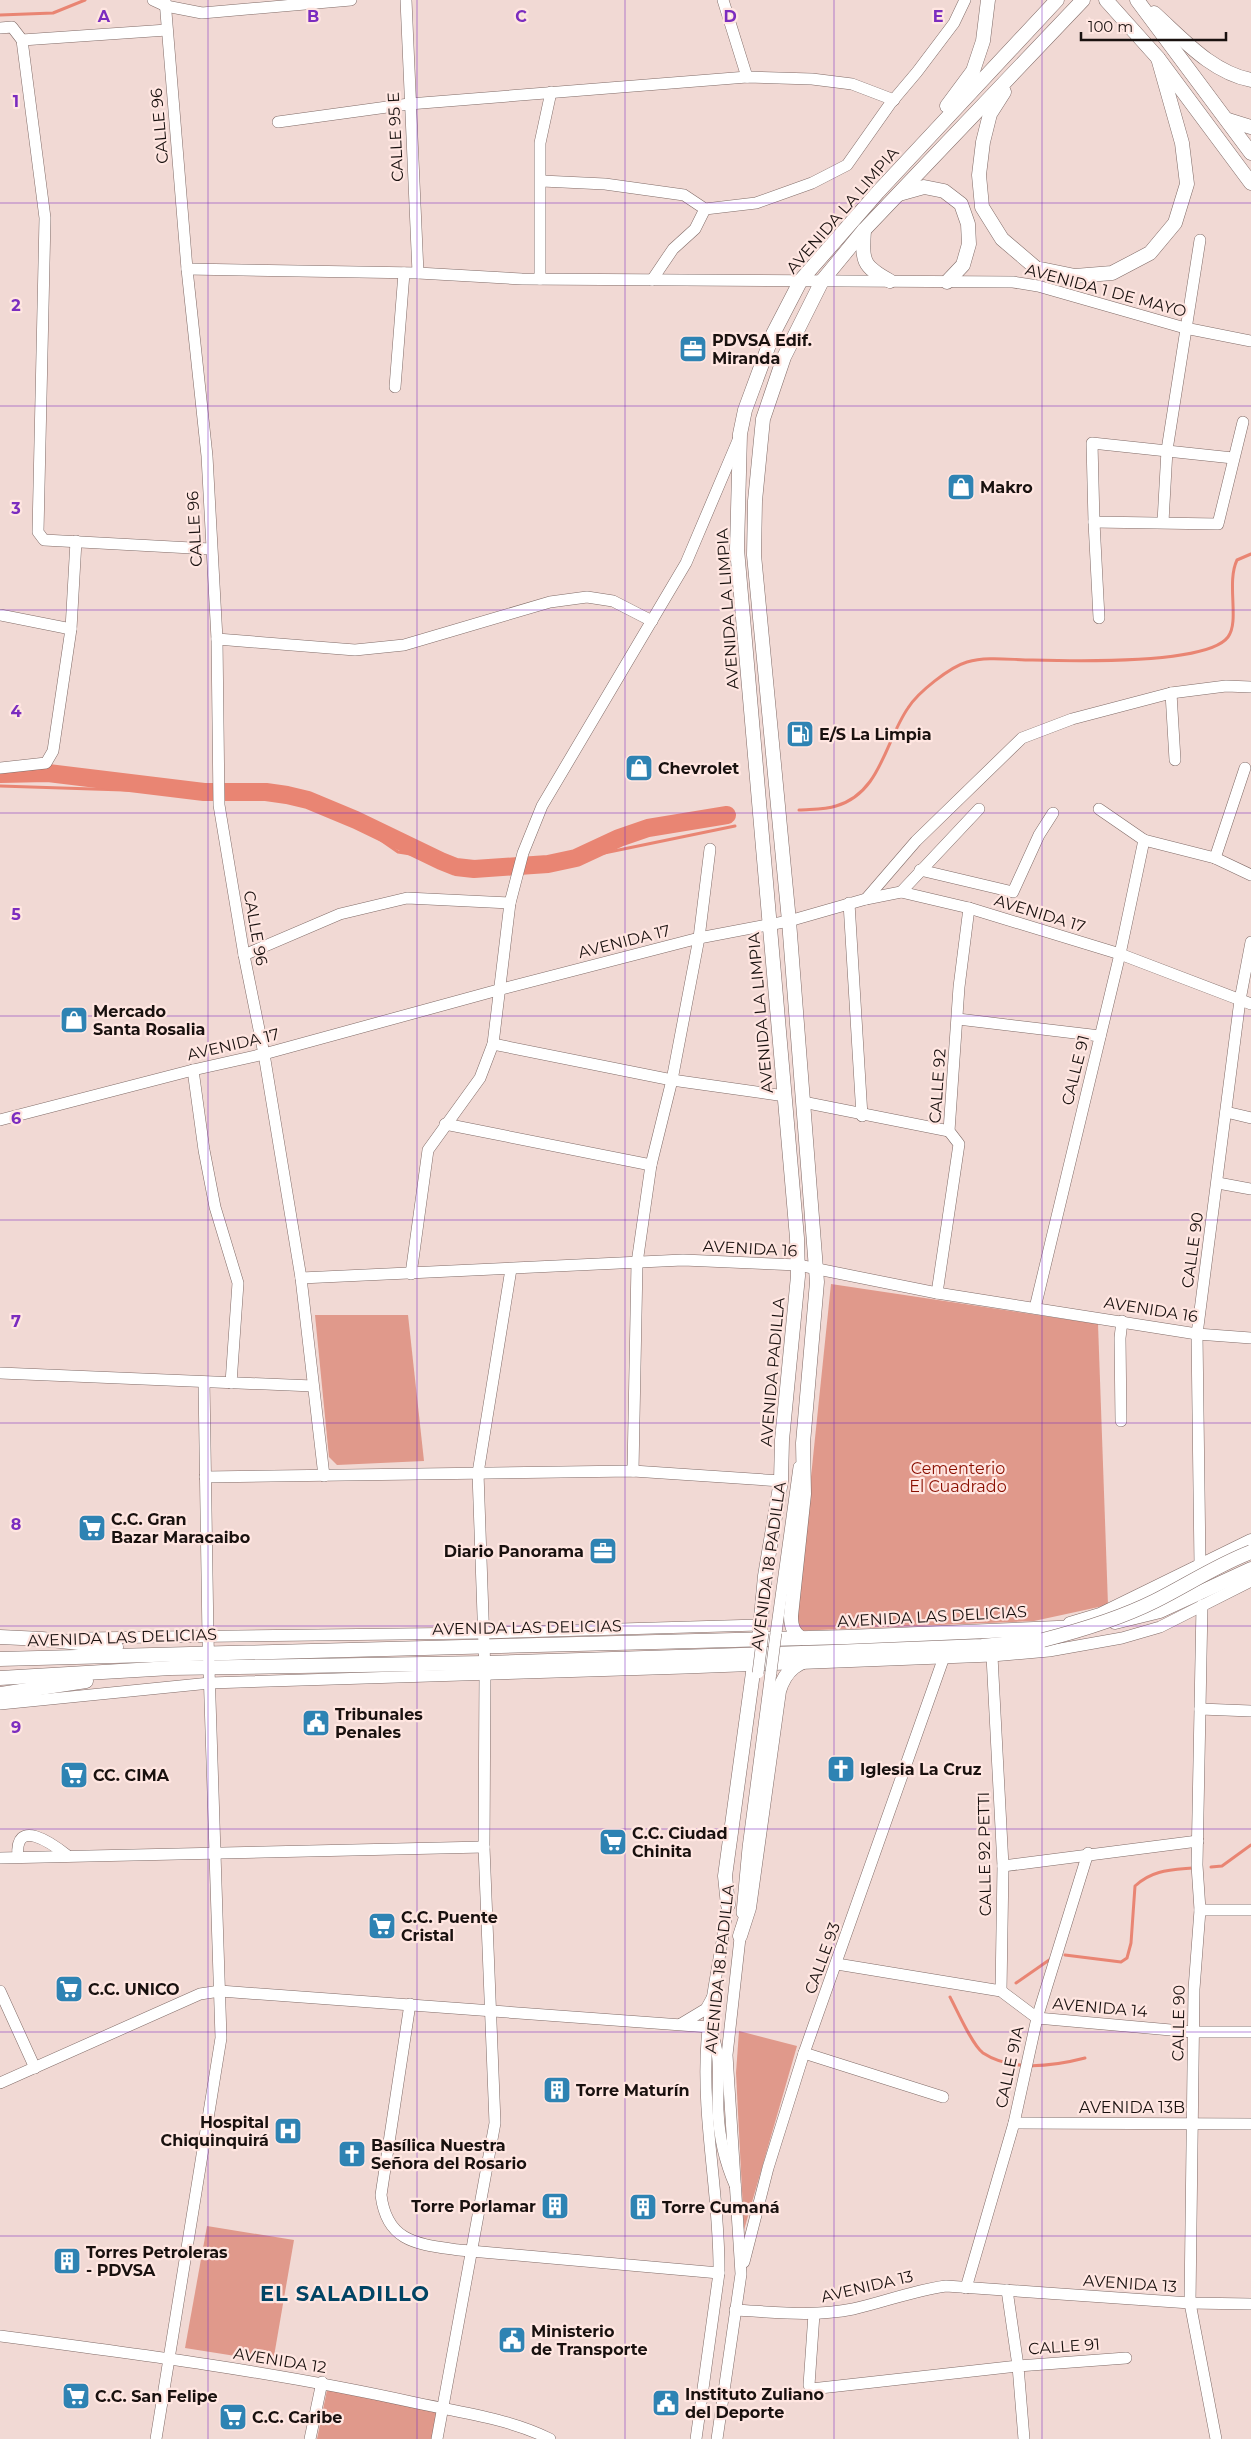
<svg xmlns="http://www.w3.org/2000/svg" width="1251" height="2439" font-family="Montserrat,sans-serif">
  <rect width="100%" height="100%" fill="#f1d9d4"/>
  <g fill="#e0998b">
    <polygon points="831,1284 1098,1324 1108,1605 1034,1621 795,1631"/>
    <polygon points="315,1315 408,1315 424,1461 337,1465 329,1457"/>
    <polygon points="739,2031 797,2046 744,2230 736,2073"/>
    <polygon points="207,2226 294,2240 273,2362 185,2348"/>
    <polygon points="327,2390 440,2413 435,2439 317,2439"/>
  </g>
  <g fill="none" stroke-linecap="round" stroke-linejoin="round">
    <g stroke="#e98573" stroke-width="3">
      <polyline points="0,15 53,13 85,0"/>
      <polyline points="0,786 216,793"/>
      <polyline points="222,793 319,797 398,852 517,871 735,826"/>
      <path d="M799 810C810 809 825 810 836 806 881 793 885 741 908 708 918 692 950 667 967 662 987 656 1012 660 1032 660 1068 661 1207 665 1228 637 1240 621 1226 583 1237 560L1251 554"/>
      <polyline points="1211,1867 1222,1866 1251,1845"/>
      <path d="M1065 1955 1121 1962 1127 1958 1131 1943 1135 1886C1152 1870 1170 1870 1192 1868"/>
      <polyline points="1016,1983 1052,1958"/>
      <path d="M950 1997C957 2010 972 2045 983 2053 1012 2072 1054 2066 1085 2058"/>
    </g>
    <polyline stroke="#e98573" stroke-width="18" points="0,774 48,773 204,792 266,792 287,795 308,800 356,820 441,861 456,867 474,869 548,864 576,858 619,838 648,828 727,815"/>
    <defs>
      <g id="minor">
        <polyline points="153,0 166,6 202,13 351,0"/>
        <polyline points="165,0 187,269 207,456 217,639 219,805 244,955 264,1054 301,1278 324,1476"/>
        <polyline points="406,0 418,273"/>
        <polyline points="723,0 747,77"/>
        <polyline points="0,28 12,27 22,40 45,218 38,532 44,540 210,549"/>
        <polyline points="22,40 167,30"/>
        <polyline points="278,122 409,104 747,77 812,79 852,84 894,100"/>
        <polyline points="542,181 605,184 684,195 705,209 756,203 812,183 847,165 890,104 917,72 954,23 965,0"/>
        <polyline points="187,269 418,273 522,279 1013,282 1038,286 1185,328 1251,341"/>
        <polyline points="540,279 540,143 551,92"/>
        <polyline points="652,280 673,249 695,229 705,209"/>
        <polyline points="395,387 404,273"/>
        <polyline points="1233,458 1092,443 1094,522 1218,524 1243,422"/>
        <polyline points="1094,522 1099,618"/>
        <polyline points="1163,522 1167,450 1200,240"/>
        <polyline points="0,615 71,629"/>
        <polyline points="217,639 355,650 404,645 550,602 587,597 613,601 652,621"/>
        <polyline points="1171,693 1175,760"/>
        <polyline points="0,768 46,763 53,751 71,629 76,541"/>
        <polyline points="1099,809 1144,840 1215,858 1251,875"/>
        <polyline points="1215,858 1245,768"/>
        <polyline points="920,870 1013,892 1039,835 1053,813"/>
        <polyline points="901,892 979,809"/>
        <polyline points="866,899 916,841 1022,738 1072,719 1171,693 1226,686 1251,687"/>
        <polyline points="849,903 862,1116"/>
        <polyline points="244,955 340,914 407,898 510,903"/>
        <polyline points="958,1019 1100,1036"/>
        <polyline points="493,1044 672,1080 785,1096"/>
        <polyline points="193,1070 204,1150 215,1207 238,1283 231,1383"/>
        <polyline points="803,1102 949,1131"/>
        <polyline points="1226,1112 1251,1118"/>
        <polyline points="0,1120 193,1070 264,1054 498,990 699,938 789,921 866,899 901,892 969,908 1120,954 1251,1004"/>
        <polyline points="445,1124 651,1165"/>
        <polyline points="1218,1183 1251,1189"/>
        <polyline points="411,1274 428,1150 480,1078 493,1044 510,903 523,853 542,806 686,563 739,438"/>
        <polyline points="301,1278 683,1260 798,1265 937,1293 1197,1334 1251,1338"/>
        <polyline points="937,1293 959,1144 949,1131 959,987 969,908"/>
        <polyline points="1035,1308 1120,954 1144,840"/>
        <polyline points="0,1373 313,1386"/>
        <polyline points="1121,1421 1120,1338 1122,1321"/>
        <polyline points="633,1471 637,1263 651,1165 672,1080 699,938 710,849"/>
        <polyline points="205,1477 633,1471 781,1481 780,1490"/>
        <polyline points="1200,1566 1197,1334 1240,1000 1251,942"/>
        <polyline points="1202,1605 1197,1865 1200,1910 1194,1989 1190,2303 1216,2439"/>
        <polyline points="776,1633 799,1467"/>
        <polyline points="84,1638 483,1633 759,1625"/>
        <polyline points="992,1656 1003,1866 1001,1991"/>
        <polyline points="0,1704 210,1683 685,1668 992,1656 1049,1651 1122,1638 1160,1627 1251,1581"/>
        <polyline points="1200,1709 1251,1711"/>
        <path d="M18 1857C14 1816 53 1844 68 1856"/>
        <polyline points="0,1858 484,1847"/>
        <polyline points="1003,1866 1198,1841"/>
        <polyline points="1200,1910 1251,1910"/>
        <polyline points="742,1913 748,1848 771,1672"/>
        <polyline points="837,1964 1001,1991 1037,2018 1193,2032 1251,2032"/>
        <polyline points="0,1991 35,2068"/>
        <path d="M410 2004 381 2195C387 2243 418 2244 459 2250L719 2273"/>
        <polyline points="681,2024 706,2009 712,1998"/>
        <polyline points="804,2053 943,2097"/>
        <path d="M0 2083 200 1994 220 1991 709 2027C723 2055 717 2081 718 2110 719 2137 724 2160 735 2185"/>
        <polyline points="1014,2123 1251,2124"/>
        <polyline points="744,2262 768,2168 804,2053 944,1657"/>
        <polyline points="966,2288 1014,2123 1037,2018 1088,1853"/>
        <path d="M735 2310C774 2312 814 2317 853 2309 885 2302 914 2290 946 2286L1190 2303 1251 2304"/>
        <polyline points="814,2314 809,2385 811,2389 1018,2366 1007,2290"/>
        <path d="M0 2336C138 2354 276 2372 412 2402 458 2412 508 2418 550 2439"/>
        <polyline points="156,2439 221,2038 208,1638 204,1382"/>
        <polyline points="310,2439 322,2382"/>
        <polyline points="437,2439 495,2123 484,1847 485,1673 478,1473 511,1269"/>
        <path d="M696 2439 719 2273C720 2196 701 2118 707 2040 711 1992 723 1945 729 1897"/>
        <polyline points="717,2439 741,2274 727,2055 741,1929"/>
        <polyline points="1024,2439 1018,2366 1126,2358"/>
      </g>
      <g id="major">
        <polyline points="1106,0 1158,58 1251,183"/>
        <polyline points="1137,0 1251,153"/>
        <path d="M1154 13C1183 39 1211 72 1251 80"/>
        <polyline points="1004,92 990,114 983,142 979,175 982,207 1002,239 1036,268 1075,276 1112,273 1150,253 1175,223 1187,184 1182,143 1158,58"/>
        <polyline points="947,106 973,71 983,41 988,0"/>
        <polyline points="1228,120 1251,127"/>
        <polyline points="899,194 924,187 944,191 961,204 968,224 969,244 963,265 947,282"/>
        <path d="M864 230C862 261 862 266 890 281"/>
        <polyline points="1115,1622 1160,1611 1251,1569"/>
        <polyline points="1070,1624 1100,1615 1251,1541"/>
        <polyline points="0,1637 42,1639 116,1647"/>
        <path d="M801 1638C793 1633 791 1626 791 1616L804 1494 803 1443 817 1282 789 921 754 555 755 501 763 419 784 357 822 281 864 230 1083 0"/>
        <polyline points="759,1640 765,1576 781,1481 782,1440 798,1276 797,1238 737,549 740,434 745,410 773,334 801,280 878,192 1057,0"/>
        <polyline points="0,1659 847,1637 1081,1627"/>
        <polyline points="0,1678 171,1668 485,1663 833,1652 982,1646 1043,1640"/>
        <polyline points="0,1694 86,1681"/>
        <polyline points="728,1905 725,1876 755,1658"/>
        <path d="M740 1936 749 1908 779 1691C786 1668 798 1662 820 1656"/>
      </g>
    </defs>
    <use href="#minor" stroke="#806b67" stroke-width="12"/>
    <use href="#major" stroke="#806b67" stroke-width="15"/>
    <use href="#minor" stroke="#fff" stroke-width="11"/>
    <use href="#major" stroke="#fff" stroke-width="14"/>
    <defs>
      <g id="minor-bridge">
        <polyline points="771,1672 776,1633"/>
        <polyline points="758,1673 763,1633"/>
      </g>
      <path id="major-bridge" d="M1043 1640C1082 1630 1119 1619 1155 1601 1187 1585 1217 1565 1251 1552"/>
    </defs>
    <use href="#minor-bridge" stroke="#806b67" stroke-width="12" stroke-linecap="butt"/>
    <use href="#major-bridge" stroke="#806b67" stroke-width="15" stroke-linecap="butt"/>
    <use href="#minor-bridge" stroke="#fff" stroke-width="11"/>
    <use href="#major-bridge" stroke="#fff" stroke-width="14"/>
  </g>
  <path fill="none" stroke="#7b2cbf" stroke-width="1" stroke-opacity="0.55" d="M208 0V2439M417 0V2439M625 0V2439M834 0V2439M1042 0V2439M0 203H1251M0 406H1251M0 610H1251M0 813H1251M0 1016H1251M0 1220H1251M0 1423H1251M0 1626H1251M0 1829H1251M0 2032H1251M0 2236H1251"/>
  <defs>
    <symbol id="office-square" viewBox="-11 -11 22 22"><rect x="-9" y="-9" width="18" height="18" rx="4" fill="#2e83b3" stroke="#ffe6e1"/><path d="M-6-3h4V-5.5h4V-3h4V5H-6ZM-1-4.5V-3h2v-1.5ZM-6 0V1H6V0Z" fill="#fff"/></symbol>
    <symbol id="shop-square" viewBox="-11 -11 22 22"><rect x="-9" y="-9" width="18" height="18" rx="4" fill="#2e83b3" stroke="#ffe6e1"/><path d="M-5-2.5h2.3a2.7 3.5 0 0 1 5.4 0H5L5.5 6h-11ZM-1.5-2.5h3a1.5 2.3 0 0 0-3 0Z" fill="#fff"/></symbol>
    <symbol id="fuel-square" viewBox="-11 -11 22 22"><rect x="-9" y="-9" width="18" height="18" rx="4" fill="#2e83b3" stroke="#ffe6e1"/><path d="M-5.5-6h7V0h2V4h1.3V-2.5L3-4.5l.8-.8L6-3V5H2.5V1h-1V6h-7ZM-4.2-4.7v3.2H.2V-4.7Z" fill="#fff"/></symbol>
    <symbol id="supermarket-square" viewBox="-11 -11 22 22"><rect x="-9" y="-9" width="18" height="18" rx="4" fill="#2e83b3" stroke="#ffe6e1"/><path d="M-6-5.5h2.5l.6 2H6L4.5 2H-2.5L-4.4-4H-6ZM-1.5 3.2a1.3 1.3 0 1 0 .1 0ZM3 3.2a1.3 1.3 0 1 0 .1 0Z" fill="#fff"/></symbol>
    <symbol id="civic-square" viewBox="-11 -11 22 22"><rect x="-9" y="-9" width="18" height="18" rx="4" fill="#2e83b3" stroke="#ffe6e1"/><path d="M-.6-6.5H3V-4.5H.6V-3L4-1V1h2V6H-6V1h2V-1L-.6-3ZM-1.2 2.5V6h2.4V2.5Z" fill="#fff"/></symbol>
    <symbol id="church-square" viewBox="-11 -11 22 22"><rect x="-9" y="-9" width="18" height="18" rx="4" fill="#2e83b3" stroke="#ffe6e1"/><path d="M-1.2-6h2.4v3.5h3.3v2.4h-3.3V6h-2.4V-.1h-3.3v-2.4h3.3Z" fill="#fff"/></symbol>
    <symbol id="building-square" viewBox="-11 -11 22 22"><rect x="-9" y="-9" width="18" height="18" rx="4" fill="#2e83b3" stroke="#ffe6e1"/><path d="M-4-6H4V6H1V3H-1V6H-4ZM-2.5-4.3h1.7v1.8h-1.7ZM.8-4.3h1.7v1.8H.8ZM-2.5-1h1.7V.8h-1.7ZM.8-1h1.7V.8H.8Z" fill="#fff"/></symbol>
    <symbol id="hospital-square" viewBox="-11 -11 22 22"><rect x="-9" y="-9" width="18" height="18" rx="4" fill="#2e83b3" stroke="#ffe6e1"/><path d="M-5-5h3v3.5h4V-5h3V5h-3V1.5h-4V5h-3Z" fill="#fff"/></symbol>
  </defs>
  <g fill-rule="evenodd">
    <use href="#office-square" x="677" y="333" width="32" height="32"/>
    <use href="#shop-square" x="945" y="471" width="32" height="32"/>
    <use href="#fuel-square" x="784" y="718" width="32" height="32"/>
    <use href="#shop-square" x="623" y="752" width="32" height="32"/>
    <use href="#shop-square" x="58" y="1004" width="32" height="32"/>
    <use href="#supermarket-square" x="76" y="1512" width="32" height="32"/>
    <use href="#office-square" x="587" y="1535" width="32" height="32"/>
    <use href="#civic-square" x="300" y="1707" width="32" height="32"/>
    <use href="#church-square" x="825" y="1753" width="32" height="32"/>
    <use href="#supermarket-square" x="58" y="1759" width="32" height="32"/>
    <use href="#supermarket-square" x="597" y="1826" width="32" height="32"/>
    <use href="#supermarket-square" x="366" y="1910" width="32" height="32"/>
    <use href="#supermarket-square" x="53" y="1973" width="32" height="32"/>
    <use href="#building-square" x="541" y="2074" width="32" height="32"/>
    <use href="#hospital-square" x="272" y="2115" width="32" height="32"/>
    <use href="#church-square" x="336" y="2138" width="32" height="32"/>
    <use href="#building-square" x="539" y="2190" width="32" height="32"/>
    <use href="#building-square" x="627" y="2191" width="32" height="32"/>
    <use href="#building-square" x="51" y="2245" width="32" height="32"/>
    <use href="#civic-square" x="496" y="2324" width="32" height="32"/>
    <use href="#supermarket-square" x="60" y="2380" width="32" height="32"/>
    <use href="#civic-square" x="650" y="2387" width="32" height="32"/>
    <use href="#supermarket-square" x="217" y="2401" width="32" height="32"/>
  </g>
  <g text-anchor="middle" stroke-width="4.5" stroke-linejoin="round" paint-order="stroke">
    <g font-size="16" fill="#19110f" stroke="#ffe6e1">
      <text transform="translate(159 126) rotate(-95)" y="6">CALLE 96</text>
      <text transform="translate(395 137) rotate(-93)" y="6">CALLE 95 E</text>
      <text transform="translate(842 210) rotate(-49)" y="6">AVENIDA LA LIMPIA</text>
      <text transform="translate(1106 290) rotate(15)" y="6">AVENIDA 1 DE MAYO</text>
      <text transform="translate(194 529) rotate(-93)" y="6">CALLE 96</text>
      <text transform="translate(727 609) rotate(-94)" y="6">AVENIDA LA LIMPIA</text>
      <text transform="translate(1040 913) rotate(17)" y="6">AVENIDA 17</text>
      <text transform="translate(256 928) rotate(80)" y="6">CALLE 96</text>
      <text transform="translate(624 941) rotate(-14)" y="6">AVENIDA 17</text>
      <text transform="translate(760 1013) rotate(-95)" y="6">AVENIDA LA LIMPIA</text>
      <text transform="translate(233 1044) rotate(-13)" y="6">AVENIDA 17</text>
      <text transform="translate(1075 1070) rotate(-76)" y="6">CALLE 91</text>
      <text transform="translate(937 1086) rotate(-86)" y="6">CALLE 92</text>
      <text transform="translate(750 1248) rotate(3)" y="6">AVENIDA 16</text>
      <text transform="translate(1192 1250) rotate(-82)" y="6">CALLE 90</text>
      <text transform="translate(1151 1309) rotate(9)" y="6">AVENIDA 16</text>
      <text transform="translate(772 1372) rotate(-85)" y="6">AVENIDA PADILLA</text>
      <text transform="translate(768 1566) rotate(-82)" y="6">AVENIDA 18 PADILLA</text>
      <text transform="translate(932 1616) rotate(-3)" y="6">AVENIDA LAS DELICIAS</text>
      <text transform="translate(527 1627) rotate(-1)" y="6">AVENIDA LAS DELICIAS</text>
      <text transform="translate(122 1637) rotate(-2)" y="6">AVENIDA LAS DELICIAS</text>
      <text transform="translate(984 1854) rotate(-91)" y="6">CALLE 92 PETTI</text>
      <text transform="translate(822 1958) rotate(-70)" y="6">CALLE 93</text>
      <text transform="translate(719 1969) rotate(-84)" y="6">AVENIDA 18 PADILLA</text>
      <text transform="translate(1100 2007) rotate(5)" y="6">AVENIDA 14</text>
      <text transform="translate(1178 2023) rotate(-89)" y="6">CALLE 90</text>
      <text transform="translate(1009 2067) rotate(-78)" y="6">CALLE 91A</text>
      <text x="1132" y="2113">AVENIDA 13B</text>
      <text transform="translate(1130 2283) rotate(4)" y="6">AVENIDA 13</text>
      <text transform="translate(867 2286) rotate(-13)" y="6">AVENIDA 13</text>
      <text transform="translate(1064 2346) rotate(-4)" y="6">CALLE 91</text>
      <text transform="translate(280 2360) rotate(9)" y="6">AVENIDA 12</text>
    </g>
    <g font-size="16" font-weight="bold" fill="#19110f" stroke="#ffe6e1" text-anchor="start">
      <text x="712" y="346">PDVSA Edif.<tspan x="712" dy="18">Miranda</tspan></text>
      <text x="980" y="493">Makro</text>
      <text x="819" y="740">E/S La Limpia</text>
      <text x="658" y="774">Chevrolet</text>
      <text x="93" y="1017">Mercado<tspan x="93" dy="18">Santa Rosalia</tspan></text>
      <text x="111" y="1525">C.C. Gran<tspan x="111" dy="18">Bazar Maracaibo</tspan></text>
      <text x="584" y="1557" text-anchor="end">Diario Panorama</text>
      <text x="335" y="1720">Tribunales<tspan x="335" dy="18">Penales</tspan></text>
      <text x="860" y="1775">Iglesia La Cruz</text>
      <text x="93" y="1781">CC. CIMA</text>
      <text x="632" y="1839">C.C. Ciudad<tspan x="632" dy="18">Chinita</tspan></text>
      <text x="401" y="1923">C.C. Puente<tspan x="401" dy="18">Cristal</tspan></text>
      <text x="88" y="1995">C.C. UNICO</text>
      <text x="576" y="2096">Torre Maturín</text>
      <text x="269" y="2128" text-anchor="end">Hospital<tspan x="269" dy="18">Chiquinquirá</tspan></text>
      <text x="371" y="2151">Basílica Nuestra<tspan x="371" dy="18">Señora del Rosario</tspan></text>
      <text x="536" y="2212" text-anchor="end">Torre Porlamar</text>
      <text x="662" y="2213">Torre Cumaná</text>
      <text x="86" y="2258">Torres Petroleras<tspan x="86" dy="18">- PDVSA</tspan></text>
      <text x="531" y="2337">Ministerio<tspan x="531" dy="18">de Transporte</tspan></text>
      <text x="685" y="2400">Instituto Zuliano<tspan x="685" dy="18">del Deporte</tspan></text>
      <text x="95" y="2402">C.C. San Felipe</text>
      <text x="252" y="2423">C.C. Caribe</text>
    </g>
    <g font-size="16" fill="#8a0f00" stroke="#ffe6e1">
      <text x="958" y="1474">Cementerio<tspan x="958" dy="18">El Cuadrado</tspan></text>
    </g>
    <g font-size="21" font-weight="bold" letter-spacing="1" fill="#014464" stroke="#ffe6e1">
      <text x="345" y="2301">EL SALADILLO</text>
    </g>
  </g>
  <g font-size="16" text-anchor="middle" font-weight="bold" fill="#7b2cbf" stroke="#ffe6e1" stroke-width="4.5" stroke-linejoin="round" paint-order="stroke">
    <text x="104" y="22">A</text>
    <text x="313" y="22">B</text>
    <text x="521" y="22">C</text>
    <text x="730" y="22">D</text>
    <text x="938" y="22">E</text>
    <text x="16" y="107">1</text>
    <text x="16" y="311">2</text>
    <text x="16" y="514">3</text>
    <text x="16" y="717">4</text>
    <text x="16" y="920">5</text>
    <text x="16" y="1124">6</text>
    <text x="16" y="1327">7</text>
    <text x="16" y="1530">8</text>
    <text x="16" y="1733">9</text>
  </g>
  <path d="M1081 32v8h145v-8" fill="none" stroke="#19110f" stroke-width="2.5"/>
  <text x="1088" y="32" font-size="15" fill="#19110f" stroke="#ffe6e1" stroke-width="4" paint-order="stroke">100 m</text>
</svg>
